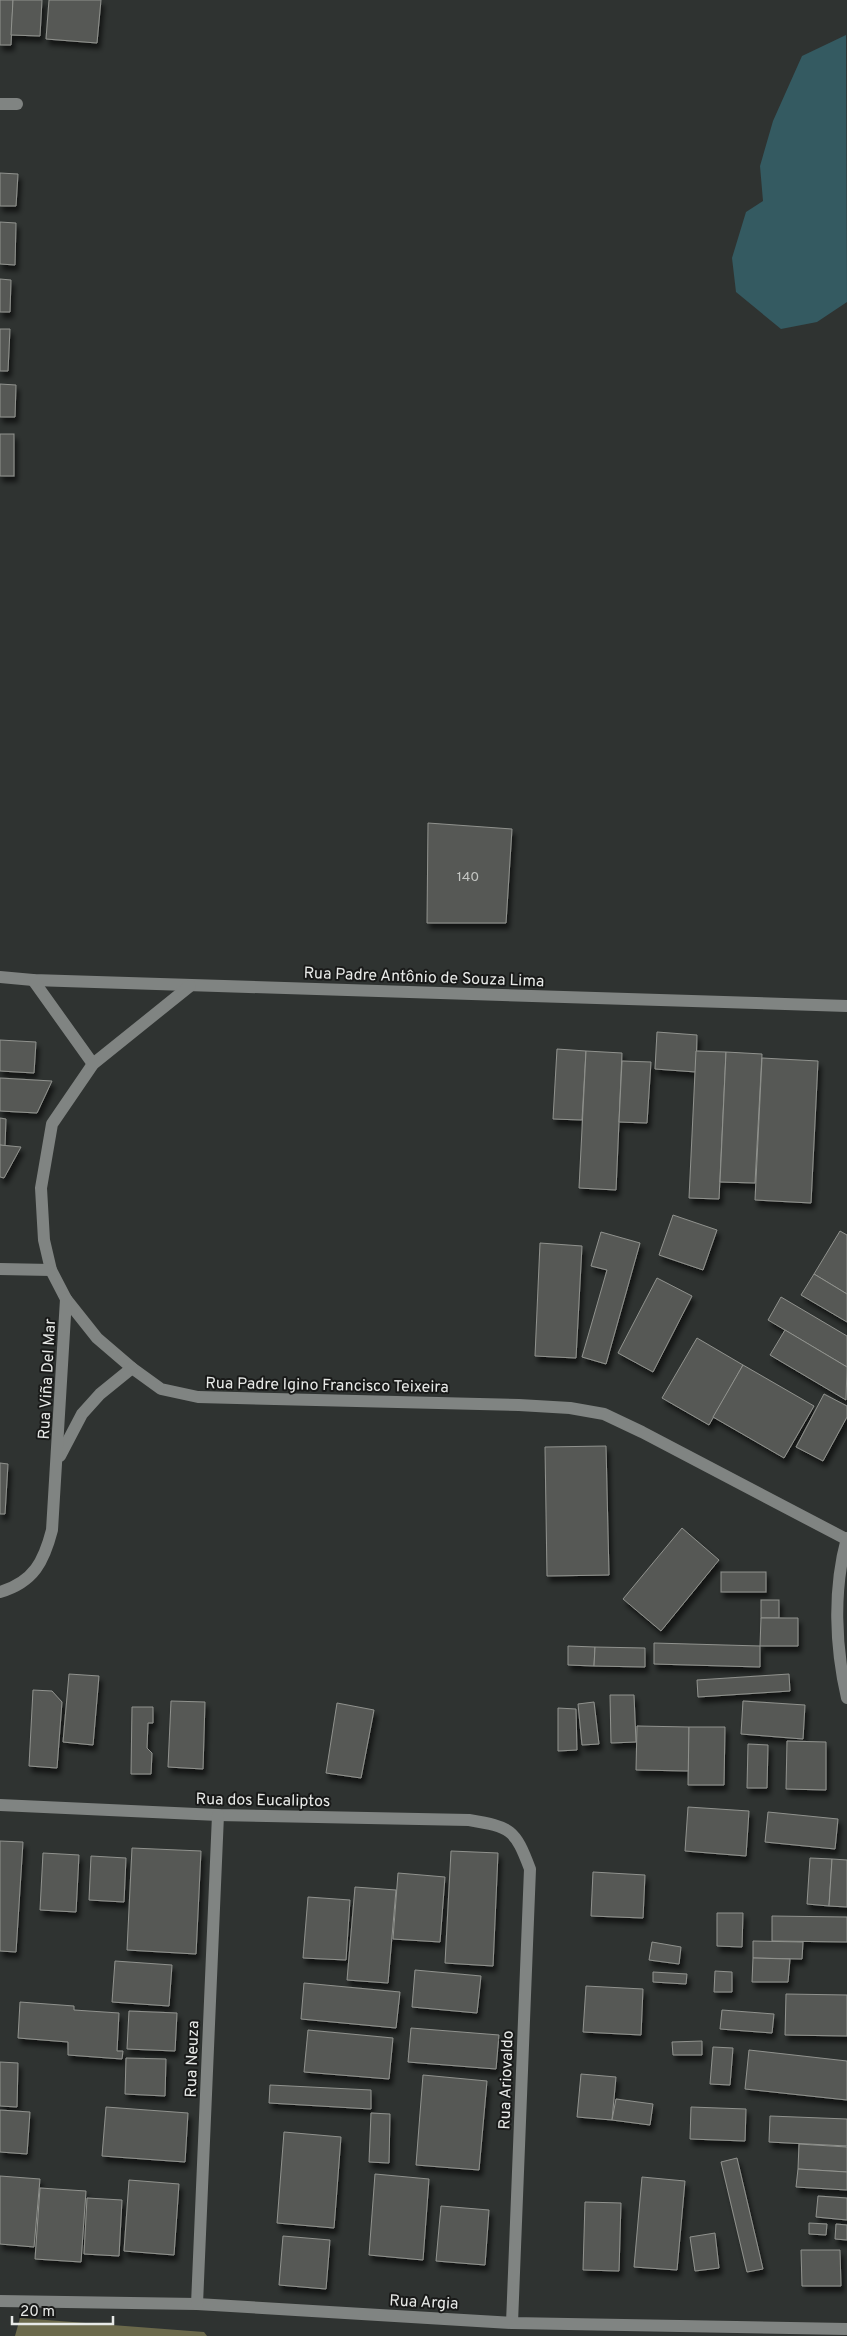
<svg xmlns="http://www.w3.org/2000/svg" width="847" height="2336" font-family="Overpass,sans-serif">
  <defs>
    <filter id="shadow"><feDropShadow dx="3" dy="5.5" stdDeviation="2.5" flood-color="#0009"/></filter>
  </defs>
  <rect width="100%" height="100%" fill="#2f3331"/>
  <polygon fill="#6b694b" points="20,2318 204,2332 207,2336 15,2336"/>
  <polygon fill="#345a61" points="846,35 847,302 817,322 781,329 736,292 732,258 746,212 763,201 760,166 773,121 802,56"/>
  <g fill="#575955" stroke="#90928e" filter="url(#shadow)">
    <polygon points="0,0 13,0 11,45 0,45"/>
    <polygon points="13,0 42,0 40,36 11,35"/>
    <polygon points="49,0 101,0 97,43 46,39"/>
    <polygon points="0,173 18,174 16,206 0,206"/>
    <polygon points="0,222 16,223 15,265 0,264"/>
    <polygon points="0,279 11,280 10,312 0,312"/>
    <polygon points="0,329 10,329 8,371 0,371"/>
    <polygon points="0,384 16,385 15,417 0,417"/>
    <rect x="0" y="434" width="14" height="42"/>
    <polygon points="428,823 512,829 506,923 427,923"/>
    <polygon points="657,1032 697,1035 696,1072 655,1069"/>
    <polygon points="0,1040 36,1042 34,1073 0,1071"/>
    <polygon points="557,1049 586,1051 582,1120 553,1119"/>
    <polygon points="586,1051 622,1053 616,1190 579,1188"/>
    <polygon points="696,1051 726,1052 719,1199 689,1198"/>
    <polygon points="726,1052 762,1054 755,1183 720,1182"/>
    <polygon points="762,1058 818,1061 811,1203 755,1200"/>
    <polygon points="622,1061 651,1062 647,1123 619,1122"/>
    <polygon points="0,1078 52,1081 37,1113 0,1111"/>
    <polygon points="0,1118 6,1119 5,1146 0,1145"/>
    <polygon points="0,1145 21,1147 4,1178 0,1177"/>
    <polygon points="673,1215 717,1230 703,1270 659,1255"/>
    <polygon points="840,1231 847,1235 847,1294 814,1274"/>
    <polygon points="601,1232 640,1243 606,1364 582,1357 607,1270 591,1266"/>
    <polygon points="540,1243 582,1246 576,1358 535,1356"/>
    <polygon points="814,1274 847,1294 847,1322 801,1295"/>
    <polygon points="657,1278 692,1296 653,1372 618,1353"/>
    <polygon points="781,1297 847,1336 847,1367 768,1320"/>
    <polygon points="785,1330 847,1367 846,1400 770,1355"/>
    <polygon points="697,1338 743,1365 709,1425 662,1398"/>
    <polygon points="743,1365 814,1406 784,1458 713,1417"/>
    <polygon points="824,1394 847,1406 847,1417 823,1461 796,1447"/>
    <polygon points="606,1446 609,1575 547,1576 545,1447"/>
    <polygon points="0,1463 8,1464 5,1514 0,1514"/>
    <polygon points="682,1528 719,1560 661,1631 623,1599"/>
    <rect x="721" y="1572" width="45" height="20"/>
    <rect x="761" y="1600" width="18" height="18"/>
    <polygon points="761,1618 798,1618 798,1646 760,1646"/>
    <polygon points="654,1643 760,1646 760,1667 654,1664"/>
    <polygon points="568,1646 595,1647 594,1666 568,1665"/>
    <polygon points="595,1647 645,1648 645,1667 594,1666"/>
    <polygon points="69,1674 99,1676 93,1745 63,1742"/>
    <polygon points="789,1674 790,1691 698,1697 697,1680"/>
    <polygon points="33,1690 52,1691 62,1702 57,1768 29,1766"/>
    <polygon points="610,1695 634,1695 636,1742 611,1743"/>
    <polygon points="171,1701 205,1702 203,1769 168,1767"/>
    <polygon points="743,1701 805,1705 803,1739 741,1734"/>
    <polygon points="594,1702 599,1744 582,1745 578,1704"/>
    <polygon points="337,1703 374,1710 361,1778 326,1773"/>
    <polygon points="132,1707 153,1707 153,1723 148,1723 147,1748 152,1753 151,1774 131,1774"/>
    <polygon points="558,1708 576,1709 577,1750 558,1751"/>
    <polygon points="637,1726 689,1727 689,1771 636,1770"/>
    <polygon points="689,1727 725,1727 724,1785 688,1785"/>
    <polygon points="787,1741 826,1742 826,1790 786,1789"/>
    <polygon points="748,1744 768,1745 767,1788 747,1788"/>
    <polygon points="688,1807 749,1811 746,1856 685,1851"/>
    <polygon points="768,1812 838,1819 835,1849 765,1842"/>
    <polygon points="0,1841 23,1842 16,1952 0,1951"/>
    <polygon points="132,1848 201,1851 196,1954 127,1950"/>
    <polygon points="451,1851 498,1853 493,1966 445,1963"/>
    <polygon points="43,1853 79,1855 76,1912 40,1910"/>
    <polygon points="91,1856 126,1858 124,1902 89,1900"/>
    <polygon points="810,1858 832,1859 829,1906 807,1904"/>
    <polygon points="832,1859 847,1860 847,1907 829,1906"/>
    <polygon points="593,1872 645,1875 643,1918 591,1916"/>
    <polygon points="398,1873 445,1877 440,1942 393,1939"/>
    <polygon points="355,1887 396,1890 388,1983 347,1980"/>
    <polygon points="308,1897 350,1900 346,1960 303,1958"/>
    <polygon points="717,1913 743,1913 742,1947 717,1946"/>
    <polygon points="772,1916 847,1917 847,1942 772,1941"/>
    <polygon points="753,1941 803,1942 802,1959 753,1958"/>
    <polygon points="652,1942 681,1947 679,1964 649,1960"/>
    <polygon points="753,1958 790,1959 788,1982 752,1982"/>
    <polygon points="115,1961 172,1965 169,2006 112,2002"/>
    <polygon points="415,1970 481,1976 477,2013 412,2007"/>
    <polygon points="715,1971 732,1972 732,1992 714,1992"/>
    <polygon points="653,1972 687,1974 686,1984 653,1982"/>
    <polygon points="304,1983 400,1992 396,2028 301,2019"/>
    <polygon points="586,1986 643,1989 641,2035 583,2032"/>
    <polygon points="786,1994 847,1995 847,2036 785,2035"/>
    <polygon points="20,2002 74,2006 74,2010 119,2013 117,2051 123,2051 122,2059 68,2055 68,2042 18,2038"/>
    <polygon points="722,2010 774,2014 772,2033 720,2029"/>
    <polygon points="129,2011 177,2013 175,2051 127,2049"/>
    <polygon points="411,2028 499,2035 496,2069 408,2062"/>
    <polygon points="308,2030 393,2038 389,2079 304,2072"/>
    <polygon points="702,2041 702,2055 673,2055 672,2042"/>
    <polygon points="713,2047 733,2048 730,2085 710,2084"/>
    <polygon points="749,2050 847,2061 847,2100 745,2089"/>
    <polygon points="126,2058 166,2059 165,2096 125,2094"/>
    <polygon points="0,2062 18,2063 17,2107 0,2106"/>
    <polygon points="581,2074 616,2077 612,2120 577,2117"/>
    <polygon points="423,2075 487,2081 479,2170 416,2165"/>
    <polygon points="270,2085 371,2090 371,2109 269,2103"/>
    <polygon points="616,2099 653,2104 650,2125 612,2120"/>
    <polygon points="106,2107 188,2113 185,2162 102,2156"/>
    <polygon points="691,2107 746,2109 745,2141 690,2139"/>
    <polygon points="0,2110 30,2112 27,2154 0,2152"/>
    <polygon points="371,2113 390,2114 389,2163 369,2162"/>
    <polygon points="770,2116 847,2119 847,2146 769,2142"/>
    <polygon points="284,2132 341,2137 334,2228 277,2223"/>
    <polygon points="799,2144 847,2147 847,2172 798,2169"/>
    <polygon points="737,2158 763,2269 747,2272 721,2162"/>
    <polygon points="798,2169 847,2172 847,2190 796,2187"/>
    <polygon points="375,2174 429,2179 423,2260 369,2255"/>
    <polygon points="0,2176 40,2179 34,2247 0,2244"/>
    <polygon points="642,2177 685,2181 677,2270 634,2267"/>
    <polygon points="129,2180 179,2184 174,2255 124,2251"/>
    <polygon points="40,2188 86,2191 81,2262 35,2259"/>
    <polygon points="818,2196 847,2198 847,2220 816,2217"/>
    <polygon points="87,2198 122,2200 119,2256 84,2254"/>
    <polygon points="585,2202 621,2203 619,2271 583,2270"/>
    <polygon points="441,2206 489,2210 485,2265 436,2261"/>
    <polygon points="809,2223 827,2224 826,2235 809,2234"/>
    <polygon points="836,2224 847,2225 847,2240 835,2239"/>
    <polygon points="715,2233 719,2268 695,2271 690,2237"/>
    <polygon points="283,2236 330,2240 326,2289 279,2285"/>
    <polygon points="801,2250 840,2250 841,2286 802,2286"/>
  </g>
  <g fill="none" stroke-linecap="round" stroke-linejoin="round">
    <g stroke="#808482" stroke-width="12">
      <polyline points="0,104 17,104"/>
      <polyline points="0,977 33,980 847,1006"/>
      <polyline points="33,980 93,1064"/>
      <polyline points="190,986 93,1064 52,1124 41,1188 44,1240 51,1270 66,1299 97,1338 132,1368 161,1389 198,1397 519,1405 570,1408 604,1414 642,1432 846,1539"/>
      <polyline points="0,1269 51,1270"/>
      <polyline points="60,1456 82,1414 100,1394 132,1368"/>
      <path d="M847 1538C833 1589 835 1646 847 1698"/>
      <path d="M0 1592C34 1582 44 1561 52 1530L66 1299"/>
      <path d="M0 1805 218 1815 469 1820C511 1827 515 1829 530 1869L512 2323"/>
      <polyline points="0,2301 197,2304 512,2323 847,2329"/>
      <polyline points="197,2304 218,1815"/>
    </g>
  </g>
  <g text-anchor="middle" stroke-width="4" stroke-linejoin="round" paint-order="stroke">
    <g font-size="14" fill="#c3c5c2">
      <text x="468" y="881">140</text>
    </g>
    <g font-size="16" fill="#e7e9e7" stroke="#191a19">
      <text transform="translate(424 976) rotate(2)" y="6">Rua Padre Antônio de Souza Lima</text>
      <text transform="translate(46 1379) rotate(-87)" y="6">Rua Viña Del Mar</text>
      <text transform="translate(327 1384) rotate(1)" y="6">Rua Padre Igino Francisco Teixeira</text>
      <text transform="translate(263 1799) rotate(1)" y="6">Rua dos Eucaliptos</text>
      <text transform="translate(191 2059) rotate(-88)" y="6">Rua Neuza</text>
      <text transform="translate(505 2080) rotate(-88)" y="6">Rua Ariovaldo</text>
      <text transform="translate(424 2301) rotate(3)" y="6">Rua Argia</text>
    </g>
  </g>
  <path d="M12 2316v8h101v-8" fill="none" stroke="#e7e9e7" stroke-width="2.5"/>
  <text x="20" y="2316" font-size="15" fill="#e7e9e7" stroke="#191a19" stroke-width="4" paint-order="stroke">20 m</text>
</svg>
